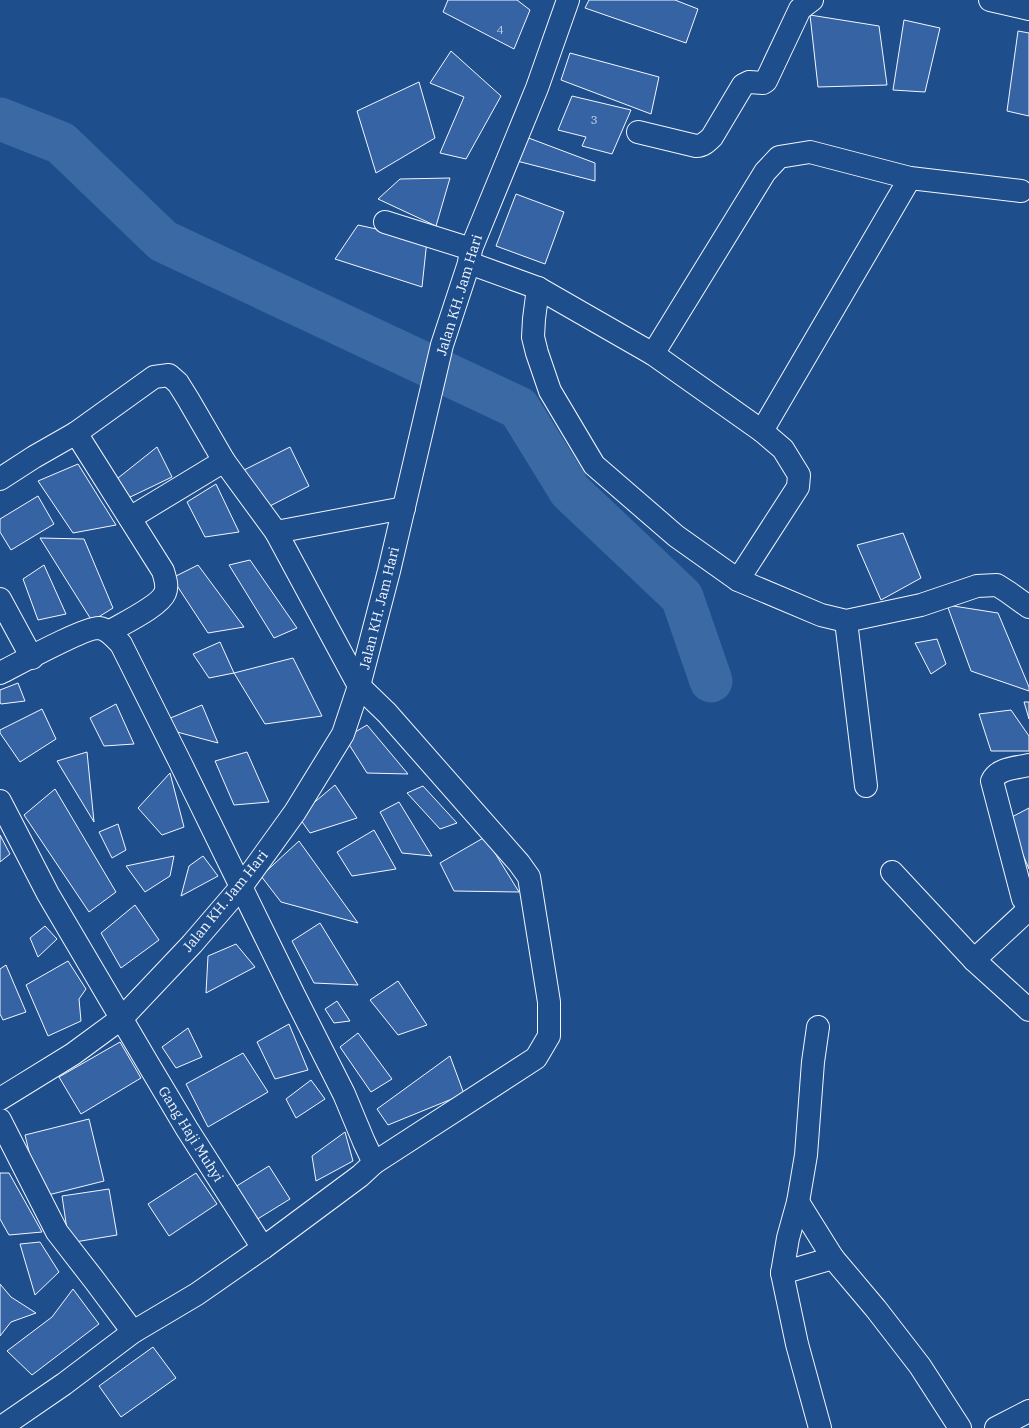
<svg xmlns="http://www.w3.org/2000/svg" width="1029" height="1428" font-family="'IBM Plex Serif',serif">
  <rect width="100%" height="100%" fill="#1f4e8c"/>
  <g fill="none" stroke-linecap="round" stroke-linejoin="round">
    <polyline stroke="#3b69a3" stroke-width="43" points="0,119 61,143 163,241 519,408 570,491 682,597 711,681"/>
  </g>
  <g fill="#3563a3" stroke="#f2f6ff">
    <polygon points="448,0 517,0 530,10 514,49 443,12"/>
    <polygon points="589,0 675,0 698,9 686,43 585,8"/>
    <polygon points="810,15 879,26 887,85 818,87"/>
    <polygon points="904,20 940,28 925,92 893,90"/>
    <polygon points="1018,31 1029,33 1029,116 1007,111"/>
    <polygon points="451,51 501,96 466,159 440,153 464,97 430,83"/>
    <polygon points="570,53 659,77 651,114 561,80"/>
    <polygon points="419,82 435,138 376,173 357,111"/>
    <polygon points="572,96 631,110 612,154 582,146 586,137 558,130"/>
    <polygon points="526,137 595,163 595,181 513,160"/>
    <polygon points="450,178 436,226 378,199 400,179"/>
    <polygon points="516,194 564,212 545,264 496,246"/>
    <polygon points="358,225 427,240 422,287 335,259"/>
    <polygon points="157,447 172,477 124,500 113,482"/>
    <polygon points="290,447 309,486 264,509 244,470"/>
    <polygon points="78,464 116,525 73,533 38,481"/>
    <polygon points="216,484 239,532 205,537 187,502"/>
    <polygon points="38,496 54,524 11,550 0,532 0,519"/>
    <polygon points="903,533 921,578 881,600 857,545"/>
    <polygon points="40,538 84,539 113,608 92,621"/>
    <polygon points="250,560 297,628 274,638 229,565"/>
    <polygon points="44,565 66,614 38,620 23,579"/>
    <polygon points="198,565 244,627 208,633 172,578"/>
    <polygon points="947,605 998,613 1029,687 1029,691 971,671"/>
    <polygon points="937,639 946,664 931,674 915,643"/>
    <polygon points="220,642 234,673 209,678 193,654"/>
    <polygon points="293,658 322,716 265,724 234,673"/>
    <polygon points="18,683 25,701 1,704 0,702 0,690"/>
    <polygon points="1024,702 1029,702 1029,719"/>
    <polygon points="116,704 134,744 104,746 90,718"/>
    <polygon points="202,705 218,743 177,732 168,719"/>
    <polygon points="42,709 56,739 20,762 0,733 0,730"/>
    <polygon points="1011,710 1029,736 1029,751 991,751 979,714"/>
    <polygon points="367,725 408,774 367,773 345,738"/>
    <polygon points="87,752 94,822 57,761"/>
    <polygon points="247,752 269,802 234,805 215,761"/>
    <polygon points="170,773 184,827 162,835 138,808"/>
    <polygon points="335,785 357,818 310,833 298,816"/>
    <polygon points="423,786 457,823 440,829 407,793"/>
    <polygon points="55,789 116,892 89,912 24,815"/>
    <polygon points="399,802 432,856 402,853 380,812"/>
    <polygon points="1029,808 1029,869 1008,819"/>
    <polygon points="118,824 126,850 112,858 99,832"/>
    <polygon points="374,830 396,869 352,876 337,852"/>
    <polygon points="0,835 10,854 0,862"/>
    <polygon points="485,837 519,892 454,891 440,863"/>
    <polygon points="299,841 358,923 281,902 261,876"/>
    <polygon points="174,856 170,876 145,892 126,866"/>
    <polygon points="203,856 218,876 181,896 189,866"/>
    <polygon points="135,905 159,940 121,968 101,933"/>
    <polygon points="320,923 358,985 314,983 292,941"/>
    <polygon points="45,926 57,939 38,957 30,938"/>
    <polygon points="236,944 255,967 206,993 208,956"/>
    <polygon points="68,961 86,989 79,999 81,1021 48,1036 26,985"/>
    <polygon points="6,965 26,1012 3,1020 0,1014 0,969"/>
    <polygon points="398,981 427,1025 398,1035 370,1000"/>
    <polygon points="337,1001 350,1021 334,1023 325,1009"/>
    <polygon points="289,1024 308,1070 275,1079 257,1042"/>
    <polygon points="188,1028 202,1057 176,1068 162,1047"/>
    <polygon points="358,1033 392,1079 371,1092 340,1047"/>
    <polygon points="120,1042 141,1078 81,1114 59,1077"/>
    <polygon points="243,1053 268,1092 208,1127 186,1084"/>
    <polygon points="450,1056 464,1094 388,1125 377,1109"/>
    <polygon points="311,1080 325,1099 296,1118 286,1099"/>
    <polygon points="89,1119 104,1181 40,1197 25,1135"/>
    <polygon points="345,1132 353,1161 316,1181 312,1156"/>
    <polygon points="269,1166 290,1199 256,1220 235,1187"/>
    <polygon points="0,1173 9,1173 42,1232 9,1235 0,1219"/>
    <polygon points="196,1173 217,1204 169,1236 148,1204"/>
    <polygon points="109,1189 117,1235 69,1243 62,1196"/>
    <polygon points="40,1242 59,1272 35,1295 20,1244"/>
    <polygon points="0,1284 11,1297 36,1313 11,1322 0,1336"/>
    <polygon points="73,1289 99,1324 32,1375 7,1351 52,1317"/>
    <polygon points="153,1347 176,1378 121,1417 99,1386"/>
  </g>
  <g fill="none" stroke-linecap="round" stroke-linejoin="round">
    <defs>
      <g id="minor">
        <polyline points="990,0 1029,9"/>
        <path d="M638 132 696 146C703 146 707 142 712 137L743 85 749 82 763 83 766 81 800 9 812 0"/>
        <polyline points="385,222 471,249"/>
        <polyline points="469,263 538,288 653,354 762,431 783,449 799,475 798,487 738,580"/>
        <polyline points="538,288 534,319 533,337 537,353 550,391 594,465 676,536 738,580 821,615 846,621 921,605 977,586 997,585 1008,592 1029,607"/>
        <polyline points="653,354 765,172 779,157 810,152 910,178 1021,191"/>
        <polyline points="762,431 910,178"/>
        <path d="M76 433 163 571C165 578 168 586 165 593 160 606 122 624 109 632"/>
        <polyline points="0,479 34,457 76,433 154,377 169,375 178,383 188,399 224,461 276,532 359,686 387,713 519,863 529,877 549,1002 549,1036 536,1058 374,1163"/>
        <polyline points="130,518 224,461"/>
        <polyline points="276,532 404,508"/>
        <polyline points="0,599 32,658"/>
        <polyline points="846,621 866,786"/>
        <path d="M0 673C16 665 85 627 99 628 108 629 115 638 121 644L179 760 294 995 344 1094 364 1142 374 1163 360 1176 263 1248 197 1294 133 1332 64 1384 0 1428"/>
        <path d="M1029 765C1016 768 998 768 992 781L1023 899 1027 903H1029"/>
        <polyline points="0,801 48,894 150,1067 187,1129 263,1248"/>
        <polyline points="892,872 974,960 1029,1010"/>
        <polyline points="974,960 1029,909"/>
        <polyline points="818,1027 813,1062 806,1155 798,1202 788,1238 782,1273 797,1344 820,1428"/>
        <polyline points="0,1099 73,1054 122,1018 192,944 241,887 295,812 343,734 359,686 389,571 442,345 469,263 471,249 537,88 568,0"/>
        <polyline points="0,1120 57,1232 95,1281 133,1332"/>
        <polyline points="798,1202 833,1258 876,1309 920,1366 960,1428"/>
        <polyline points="782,1273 833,1258"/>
        <polyline points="996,1428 1029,1411"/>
      </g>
    </defs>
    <use href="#minor" stroke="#f2f6ff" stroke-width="24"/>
    <use href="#minor" stroke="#1f4e8c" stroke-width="22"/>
  </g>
  <g text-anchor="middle" stroke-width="3" stroke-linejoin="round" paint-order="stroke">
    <g font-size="12" fill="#c3d1e8">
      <text x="500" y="34">4</text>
      <text x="594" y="124">3</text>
    </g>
    <g font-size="14" fill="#f2f6ff" stroke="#1f4e8c">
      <text transform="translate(459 295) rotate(-73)" y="5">Jalan KH. Jam Hari</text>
      <text transform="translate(379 608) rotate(-76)" y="5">Jalan KH. Jam Hari</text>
      <text transform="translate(225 901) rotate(-51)" y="5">Jalan KH. Jam Hari</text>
      <text transform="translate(191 1134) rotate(58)" y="5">Gang Haji Muhyi</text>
    </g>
  </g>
</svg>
